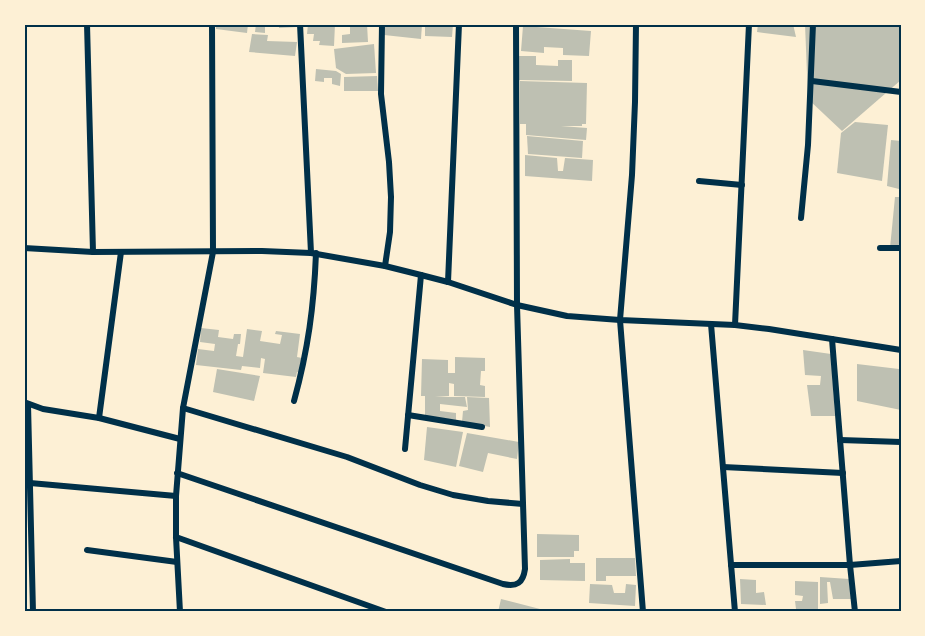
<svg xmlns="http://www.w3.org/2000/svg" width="925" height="636" font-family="'DM Sans',sans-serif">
  <rect width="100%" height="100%" fill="#fdf0d5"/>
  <g fill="#bec0b2">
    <polygon points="216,24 248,24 247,33 216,29"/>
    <polygon points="256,24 265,24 265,33 255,32"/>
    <polygon points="279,24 297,24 297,27 279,28"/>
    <polygon points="308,24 335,24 334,46 319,45 320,41 313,41 314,34 307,34"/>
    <polygon points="343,24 367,24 368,42 342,43 342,35 350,34 350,26 344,26"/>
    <polygon points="384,24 422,24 421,39 384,35"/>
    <polygon points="425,24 453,24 452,37 425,36"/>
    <polygon points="758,24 793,24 796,37 757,32"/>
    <polygon points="805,24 901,24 901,80 842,131 808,99"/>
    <polygon points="523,26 591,31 589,56 563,55 563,48 544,47 544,53 521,51"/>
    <polygon points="252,34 268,35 267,41 297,42 295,56 249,52"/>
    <polygon points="374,44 376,73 346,74 336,68 334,49"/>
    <polygon points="518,56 536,56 536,65 558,66 558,60 572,60 572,81 518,80"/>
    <polygon points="316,69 336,71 341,74 340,86 332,84 332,78 324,78 324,82 315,81"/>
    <polygon points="377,76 378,91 344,91 344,77"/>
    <polygon points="520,81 587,83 586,124 582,124 582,126 561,126 587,128 586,140 526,135 526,124 520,124"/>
    <polygon points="855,122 888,125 882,181 837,173 841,133"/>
    <polygon points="527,136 583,141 582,158 528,154"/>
    <polygon points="891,140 901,141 901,175 899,189 887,186"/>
    <polygon points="525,155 557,158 558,171 563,171 565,158 593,160 592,181 525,176"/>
    <polygon points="895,197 901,197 901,244 890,248"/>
    <polygon points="201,328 219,330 218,337 233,339 234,334 241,334 240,344 238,344 236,356 243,357 247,329 262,331 260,341 280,344 282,335 275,334 276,331 300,334 297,357 302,358 299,373 297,372 296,377 263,373 265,359 261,358 260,368 242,366 241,370 196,365 198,349 214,351 215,344 200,342"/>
    <polygon points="803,350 831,354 835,416 811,416 807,385 820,385 821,376 805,375"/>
    <polygon points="455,357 485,358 485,371 481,371 480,385 485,386 485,397 454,396 454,384 449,383 449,396 435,397 465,397 467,407 440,404 440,411 456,413 456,420 425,416 425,396 421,396 422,359 448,360 448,373 455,373"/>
    <polygon points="857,364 899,369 901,410 857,401"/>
    <polygon points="217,369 260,376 254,401 213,392"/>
    <polygon points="467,397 489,398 490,427 462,422 463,411 468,410"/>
    <polygon points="427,427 463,432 456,467 424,460"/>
    <polygon points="467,433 519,442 517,459 488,453 483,472 459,466"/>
    <polygon points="537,534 579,535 579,551 574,551 574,557 537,557"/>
    <polygon points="596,558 635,558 636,576 606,576 606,581 596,581"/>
    <polygon points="570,559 570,563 585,563 585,581 540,580 540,560"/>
    <polygon points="820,577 849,579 851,599 833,599 830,582 827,582 828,603 820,604"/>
    <polygon points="740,579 756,580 756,593 764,592 766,605 741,604"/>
    <polygon points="795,581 818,582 818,610 796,609 795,601 802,601 803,596 795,595"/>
    <polygon points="590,584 612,585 614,593 625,593 626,584 636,585 635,606 589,603"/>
    <polygon points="501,599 540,609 540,612 498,612"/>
  </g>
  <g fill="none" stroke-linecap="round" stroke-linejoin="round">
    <g stroke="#003049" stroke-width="6">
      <polyline points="87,24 93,252"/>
      <polyline points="300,24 311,253"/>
      <polyline points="382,24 381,94 389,162 391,197 390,232 385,266"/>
      <polyline points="636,24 635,102 632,175 620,320 643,612"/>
      <polyline points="812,81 901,92"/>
      <polyline points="699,181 742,185"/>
      <polyline points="801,218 808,145 813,24"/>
      <polyline points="24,248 93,252 262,251 311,253 385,266 421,275 448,282 517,305 567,316 620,320 735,325 769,329 901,350"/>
      <polyline points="880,248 901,248"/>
      <polyline points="448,282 459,24"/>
      <polyline points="711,324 735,612"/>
      <polyline points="735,325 749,24"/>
      <polyline points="832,339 850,565 855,612"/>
      <path d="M294 401C308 350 314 306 316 253"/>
      <polyline points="24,402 43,409 99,418 180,439"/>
      <polyline points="28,404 33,612"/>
      <polyline points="183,408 347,457 420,485 453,495 488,501 523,504"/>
      <polyline points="408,415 482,427"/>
      <polyline points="99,418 121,252"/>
      <polyline points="840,440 901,442"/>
      <polyline points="405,449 421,275"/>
      <polyline points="723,467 843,473"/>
      <path d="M177 473 503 584C517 587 523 583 525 569L517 305 516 24"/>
      <polyline points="30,483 176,496"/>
      <polyline points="176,537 386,612"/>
      <polyline points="87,550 177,562"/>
      <polyline points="731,565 850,565 901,561"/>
      <polyline points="180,612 176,537 176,496 183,408 213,252 212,24"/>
    </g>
  </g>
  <rect width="925" height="636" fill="none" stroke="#fdf0d5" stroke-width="51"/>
  <rect x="26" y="26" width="874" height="584" fill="none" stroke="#003049" stroke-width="2"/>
</svg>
